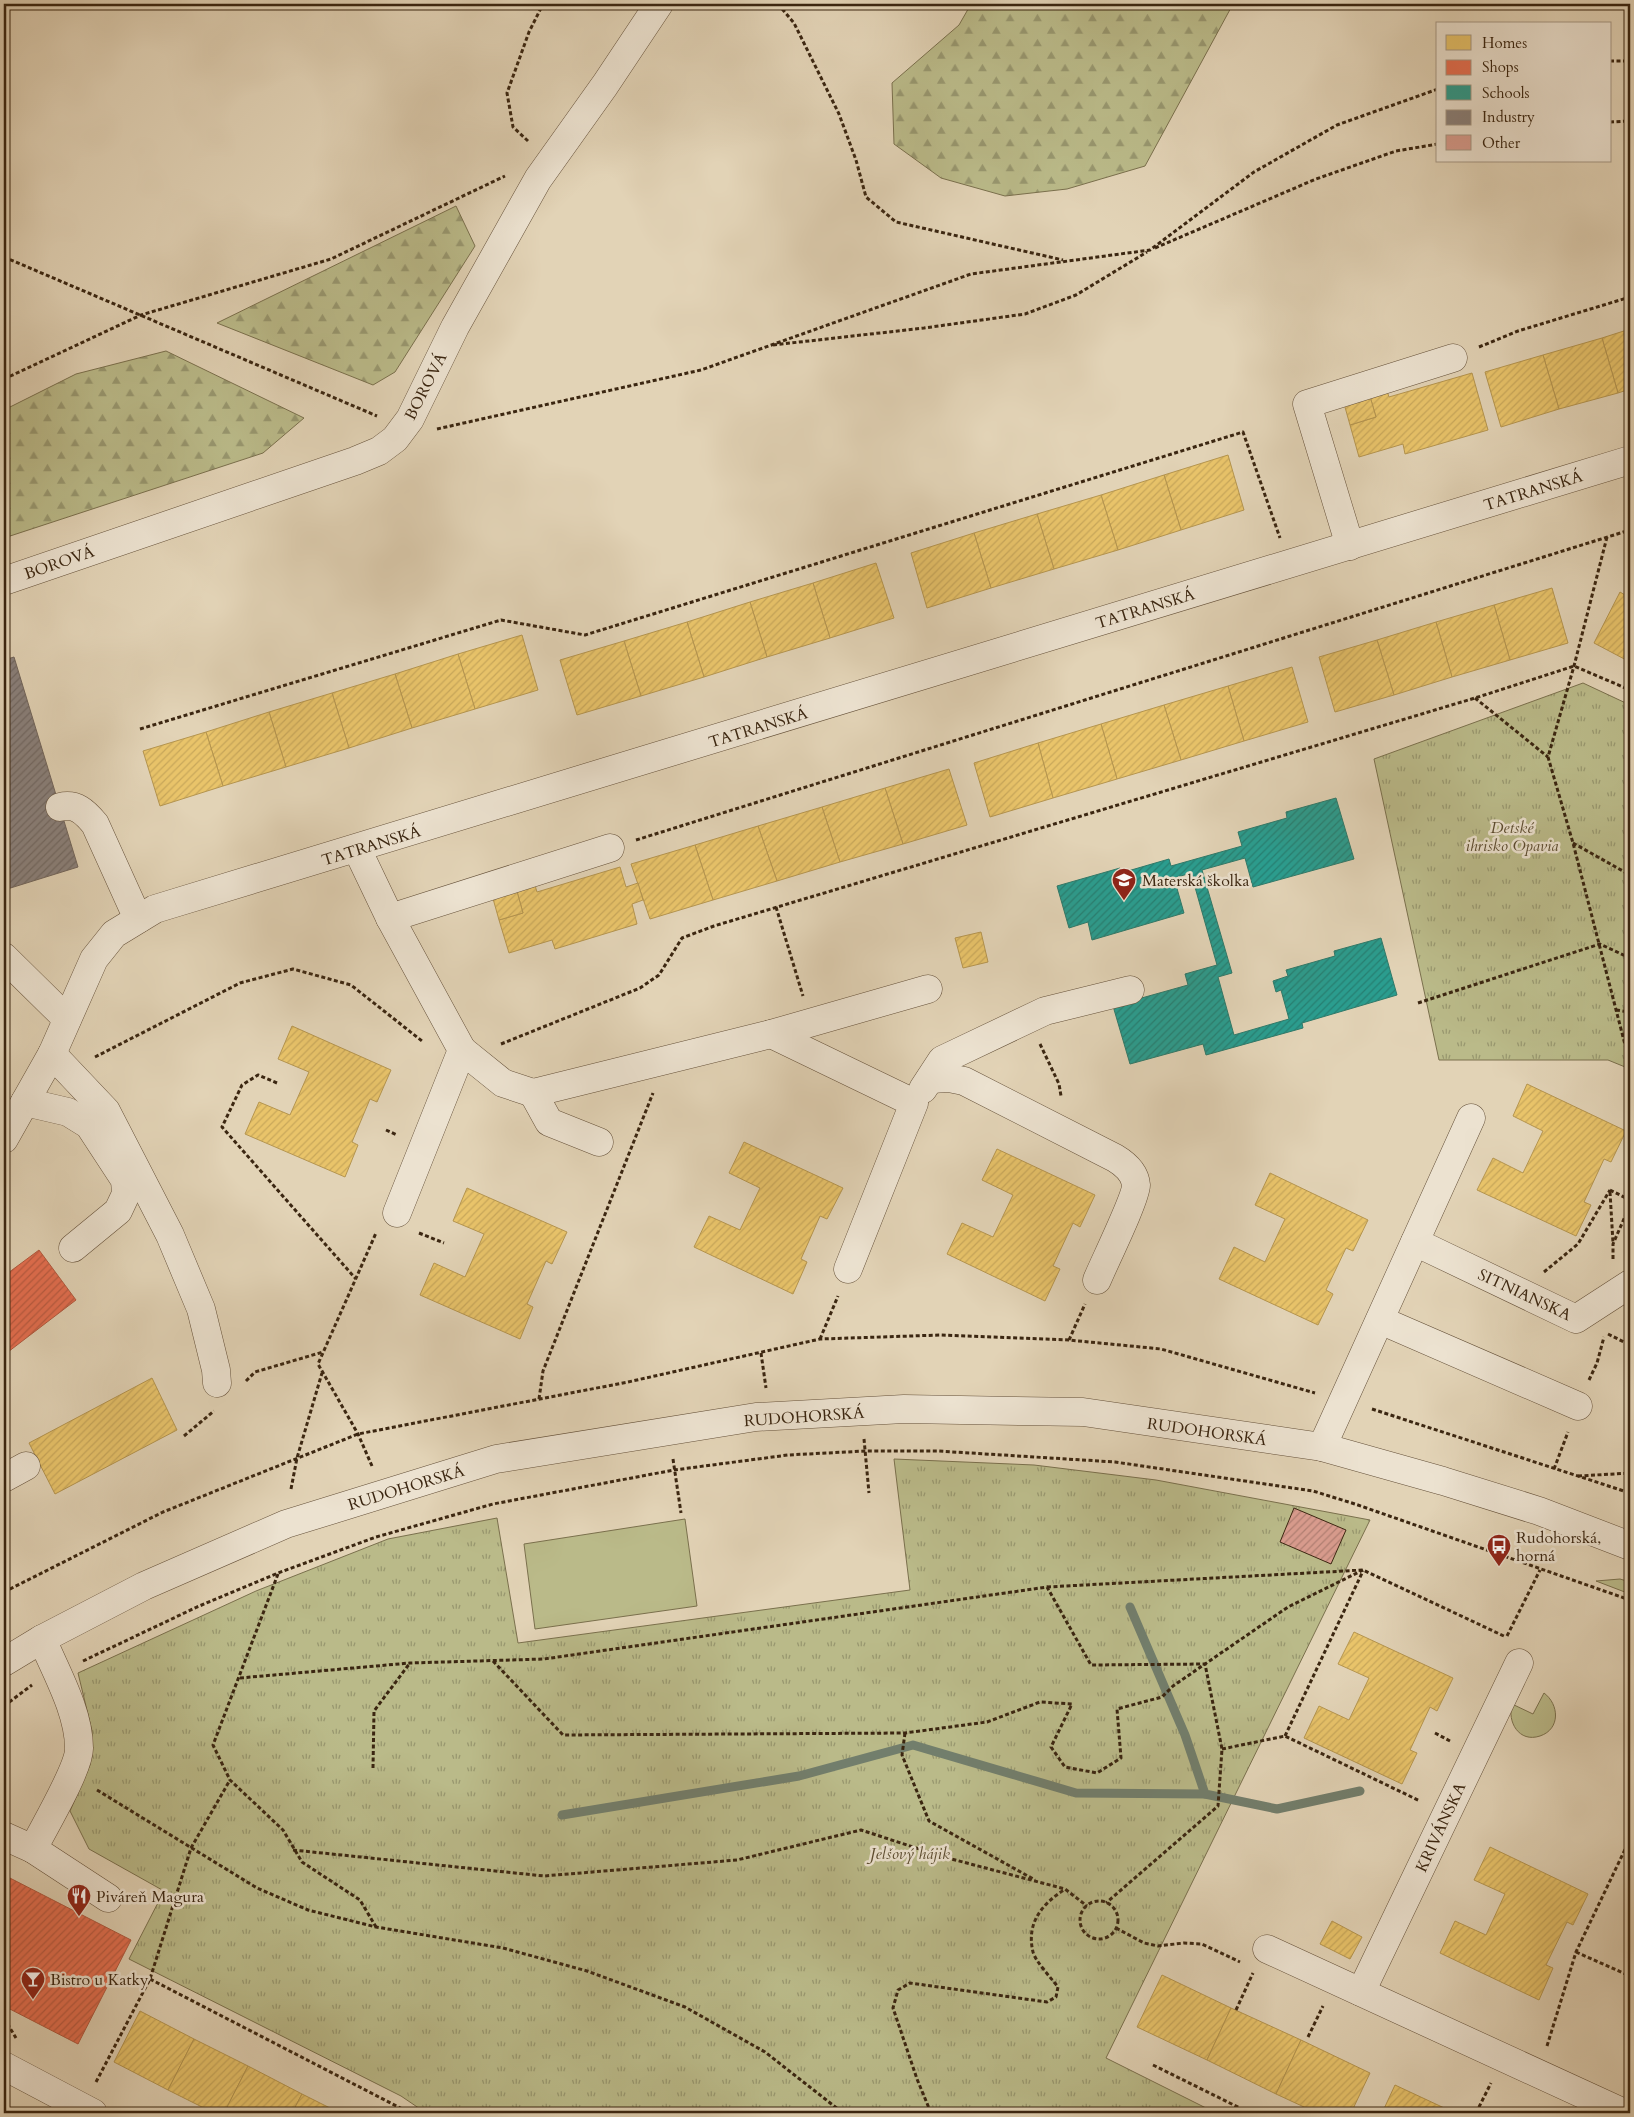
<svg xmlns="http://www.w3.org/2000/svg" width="1634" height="2117" font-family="Cardo,serif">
  <defs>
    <pattern id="forest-firs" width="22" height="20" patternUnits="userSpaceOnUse" patternTransform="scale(1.25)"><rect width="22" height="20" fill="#baba89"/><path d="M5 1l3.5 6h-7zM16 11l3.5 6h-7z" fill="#98976f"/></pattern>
    <pattern id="park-tufts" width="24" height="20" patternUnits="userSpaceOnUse" patternTransform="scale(1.25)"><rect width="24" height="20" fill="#baba89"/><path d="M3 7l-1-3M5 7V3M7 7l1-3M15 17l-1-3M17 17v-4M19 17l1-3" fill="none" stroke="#98976f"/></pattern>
    <pattern id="homes-hatch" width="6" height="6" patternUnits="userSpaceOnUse" patternTransform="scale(1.25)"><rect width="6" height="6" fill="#e9c46a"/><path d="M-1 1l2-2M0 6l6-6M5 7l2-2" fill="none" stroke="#c9a85b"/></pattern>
    <pattern id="shops-hatch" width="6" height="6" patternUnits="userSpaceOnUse" patternTransform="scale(1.25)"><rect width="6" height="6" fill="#e76f51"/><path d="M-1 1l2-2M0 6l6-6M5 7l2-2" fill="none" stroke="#bc5b42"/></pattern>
    <pattern id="schools-hatch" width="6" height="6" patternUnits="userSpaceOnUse" patternTransform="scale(1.25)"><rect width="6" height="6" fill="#2a9d8f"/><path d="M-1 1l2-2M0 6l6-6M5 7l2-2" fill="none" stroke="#258073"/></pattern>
    <pattern id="industry-hatch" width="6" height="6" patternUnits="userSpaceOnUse" patternTransform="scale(1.25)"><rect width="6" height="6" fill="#8a817c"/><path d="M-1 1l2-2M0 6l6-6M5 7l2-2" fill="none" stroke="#726964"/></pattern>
    <pattern id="building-hatch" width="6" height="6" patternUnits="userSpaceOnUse" patternTransform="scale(1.25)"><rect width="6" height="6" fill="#d99c8e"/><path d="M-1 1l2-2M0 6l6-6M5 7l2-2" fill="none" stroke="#b17f73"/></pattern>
  </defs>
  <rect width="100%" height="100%" fill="#e2d3b6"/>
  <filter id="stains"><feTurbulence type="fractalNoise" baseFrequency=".004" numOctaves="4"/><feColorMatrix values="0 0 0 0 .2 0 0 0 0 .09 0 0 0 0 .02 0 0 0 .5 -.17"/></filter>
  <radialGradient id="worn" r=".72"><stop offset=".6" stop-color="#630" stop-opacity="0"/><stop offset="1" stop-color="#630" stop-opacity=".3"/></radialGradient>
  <g fill="#baba89" stroke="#7a704d">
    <polygon points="685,1519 697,1606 535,1629 524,1544"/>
    <polygon points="1620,1579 1630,1582 1630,1594 1596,1581"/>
    <path d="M1544 1693C1559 1704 1561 1729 1540 1736 1519 1743 1507 1722 1512 1704L1533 1714Z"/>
  </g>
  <g fill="url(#forest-firs)" stroke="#7a704d">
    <polygon points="971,4 1233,4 1145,166 1067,189 1005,196 941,178 894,144 892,83 959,25"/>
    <polygon points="456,206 475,246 395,372 373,385 217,323"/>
    <polygon points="166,351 304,418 263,453 4,538 4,410 76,374"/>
  </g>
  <g fill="url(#park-tufts)" stroke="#7a704d">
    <polygon points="1583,683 1630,705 1630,1069 1608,1060 1439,1060 1374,759"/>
    <polygon points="894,1459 1034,1465 1156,1480 1370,1520 1106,2058 1216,2113 426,2113 401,2096 129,1959 164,1891 89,1849 70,1811 90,1765 92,1731 78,1673 256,1591 388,1539 497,1518 518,1643 910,1590"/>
  </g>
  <g fill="url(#homes-hatch)" stroke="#b5954f">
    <polygon points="1630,329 1630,389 1618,393 1602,338"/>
    <polygon points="1602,338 1618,393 1559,409 1543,355"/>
    <polygon points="1543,355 1559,409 1501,427 1485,372"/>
    <polygon points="1472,373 1488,430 1405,454 1403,444 1359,457 1350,425 1376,417 1369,393 1386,388 1389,397"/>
    <polygon points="1369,393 1376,417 1350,425 1343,400"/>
    <polygon points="1228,455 1244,510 1181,530 1164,475"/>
    <polygon points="1164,475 1181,530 1118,550 1101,495"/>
    <polygon points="1101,495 1118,550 1054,569 1037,514"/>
    <polygon points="1037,514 1054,569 991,588 974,533"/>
    <polygon points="974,533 991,588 927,608 911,553"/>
    <polygon points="876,563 894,618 830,638 813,583"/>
    <polygon points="813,583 830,638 767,657 750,602"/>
    <polygon points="1552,588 1568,643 1510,660 1494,605"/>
    <polygon points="1620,592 1630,598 1630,662 1594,643"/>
    <polygon points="750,602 767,657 704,677 687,622"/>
    <polygon points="1494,605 1510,660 1452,677 1436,622"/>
    <polygon points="687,622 704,677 641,696 624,641"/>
    <polygon points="1436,622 1452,677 1394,695 1377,640"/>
    <polygon points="522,635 538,690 475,709 458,654"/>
    <polygon points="1377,640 1394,695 1335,712 1319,657"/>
    <polygon points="624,641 641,696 577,715 560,660"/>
    <polygon points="458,654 475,709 412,728 395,674"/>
    <polygon points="1292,667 1308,722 1244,741 1228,686"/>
    <polygon points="395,674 412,728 349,748 332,693"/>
    <polygon points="1228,686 1244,741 1181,760 1164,705"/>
    <polygon points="332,693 349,748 286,767 269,712"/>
    <polygon points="1164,705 1181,760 1117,779 1101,724"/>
    <polygon points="269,712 286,767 223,786 206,732"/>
    <polygon points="1101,724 1117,779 1053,798 1038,743"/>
    <polygon points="206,732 223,786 160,806 143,751"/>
    <polygon points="1038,743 1053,798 990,817 974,763"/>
    <polygon points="949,769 967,825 903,844 885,788"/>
    <polygon points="885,788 903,844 840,862 822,807"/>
    <polygon points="822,807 840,862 777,881 758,826"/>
    <polygon points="758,826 777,881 713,900 695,845"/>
    <polygon points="695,845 713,900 650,919 631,864"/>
    <polygon points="620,867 626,887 638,883 643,900 632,904 637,924 555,949 552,940 509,953 499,920 523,913 516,888 534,882 537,892"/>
    <polygon points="516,888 523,913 499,920 492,895"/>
    <polygon points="981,932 988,962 963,968 955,938"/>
    <polygon points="292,1026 391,1070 377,1102 370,1099 352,1142 358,1145 345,1177 245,1134 259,1102 290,1115 309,1072 278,1059"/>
    <polygon points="1527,1084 1626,1131 1611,1162 1604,1159 1584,1202 1591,1205 1576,1236 1477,1190 1493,1158 1523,1173 1543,1131 1513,1116"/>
    <polygon points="744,1142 843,1188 827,1219 820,1216 801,1259 807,1262 793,1294 694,1247 709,1216 740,1230 760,1188 729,1173"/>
    <polygon points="997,1149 1095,1195 1080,1227 1073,1223 1053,1266 1060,1269 1045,1301 947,1254 962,1223 993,1237 1013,1195 982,1180"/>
    <polygon points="1270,1173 1368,1220 1353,1251 1346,1248 1326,1290 1333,1294 1318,1325 1219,1279 1234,1247 1265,1262 1285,1219 1255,1205"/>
    <polygon points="467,1188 567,1232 552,1264 546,1261 527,1304 533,1307 520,1339 420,1295 434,1263 465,1277 484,1234 453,1221"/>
    <polygon points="152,1378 177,1430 55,1494 29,1443"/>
    <polygon points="1354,1632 1453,1678 1437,1711 1430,1707 1410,1750 1417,1753 1402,1784 1304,1738 1319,1706 1349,1720 1369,1678 1338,1664"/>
    <polygon points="1490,1847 1588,1894 1573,1925 1567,1922 1546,1965 1553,1968 1539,2000 1440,1953 1455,1921 1486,1935 1505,1894 1474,1880"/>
    <polygon points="1332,1921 1362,1937 1350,1959 1320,1944"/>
    <polygon points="1162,1975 1231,2008 1207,2060 1137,2027"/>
    <polygon points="1231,2008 1301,2040 1276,2094 1207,2060"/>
    <polygon points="140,2011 194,2039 168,2090 114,2062"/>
    <polygon points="194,2039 248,2066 224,2113 214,2113 168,2090"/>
    <polygon points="1301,2040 1370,2073 1351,2113 1317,2113 1276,2094"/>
    <polygon points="248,2066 302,2094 292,2113 224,2113"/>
    <polygon points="1395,2085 1455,2113 1382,2113"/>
    <polygon points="302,2094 340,2113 292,2113"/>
  </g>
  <g fill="url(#shops-hatch)" stroke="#b3593e">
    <polygon points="39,1250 76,1300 4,1355 4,1276"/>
    <polygon points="4,1875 131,1940 78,2044 4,2006"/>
  </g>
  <polygon fill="url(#schools-hatch)" stroke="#2f7969" points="1336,798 1354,859 1253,887 1245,858 1202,870 1232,973 1218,977 1234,1035 1289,1019 1281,990 1276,992 1273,981 1288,976 1286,970 1335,956 1334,951 1381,938 1397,995 1302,1023 1303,1028 1206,1055 1203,1044 1130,1064 1113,1006 1188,985 1185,974 1217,965 1191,873 1174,878 1184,913 1092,940 1088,922 1069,928 1057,886 1120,868 1121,873 1169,859 1171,866 1242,846 1238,832 1287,818 1286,812"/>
  <polygon fill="url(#industry-hatch)" stroke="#72665c" points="14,657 78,867 4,890 4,660"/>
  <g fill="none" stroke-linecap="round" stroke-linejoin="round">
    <g stroke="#727e6c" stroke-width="9">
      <polyline points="1130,1607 1185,1735 1205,1794 1277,1809 1360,1791"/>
      <polyline points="562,1815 799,1776 913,1745 1076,1793 1205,1794"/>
    </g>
  </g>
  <polygon fill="url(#building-hatch)" stroke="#3b2611" points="1294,1508 1346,1530 1331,1564 1280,1542"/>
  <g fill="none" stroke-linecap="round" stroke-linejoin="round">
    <defs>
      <g id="minor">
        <polyline points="1350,546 1307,404 1453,358"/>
        <polyline points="4,581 355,461 379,451 395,439 410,419 455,327 538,179 605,85 659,4"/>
        <path d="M60 807C76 803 85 812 95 824L138 919"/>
        <polyline points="357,849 390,918 462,1050 397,1213"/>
        <polyline points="390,918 610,848"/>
        <polyline points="4,957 67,1019"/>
        <polyline points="771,1034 914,1103 848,1269"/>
        <polyline points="462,1050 503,1083 533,1093 771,1034 928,989"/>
        <polyline points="52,1054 106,1111 170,1235 201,1309 216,1370 217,1383"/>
        <path d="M930 1079 949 1078 964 1081 1115 1158C1125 1164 1135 1172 1136 1185 1136 1198 1104 1263 1097 1280"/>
        <polyline points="923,1089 942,1060 1045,1011 1130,990"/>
        <polyline points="533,1093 549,1122 599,1142"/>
        <polyline points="25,1102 68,1112 89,1125 125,1180 126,1194 118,1211 73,1248"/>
        <polyline points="4,1139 52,1054 94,959 114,934 155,909 1630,460"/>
        <polyline points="1415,1242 1576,1319 1630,1284"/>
        <polyline points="1380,1320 1578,1406"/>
        <polyline points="1322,1447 1471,1118"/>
        <polyline points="4,1478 26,1466"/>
        <polyline points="4,1662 42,1639 144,1586 286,1524 496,1459 756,1417 904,1409 1083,1412 1322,1447 1443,1481 1539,1511 1630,1546"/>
        <path d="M4 1836 33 1849C43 1829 80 1767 79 1748 79 1712 56 1672 42 1639"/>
        <polyline points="33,1849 108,1898"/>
        <polyline points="1267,1949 1624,2113"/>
        <polyline points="1361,1992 1519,1663"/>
        <polyline points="4,2066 93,2113"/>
      </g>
    </defs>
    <use href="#minor" stroke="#65513a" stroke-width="29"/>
    <g stroke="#3b2611" stroke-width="3" stroke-dasharray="4 2.5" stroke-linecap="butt">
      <polyline points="778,4 794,23 839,114 856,160 866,197 896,222 1063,260"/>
      <polyline points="1610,61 1630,61"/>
      <polyline points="1610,122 1630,121"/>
      <polyline points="528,141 513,127 507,93 529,32 543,4"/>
      <polyline points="1155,248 1316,179 1396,151 1438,144"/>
      <polyline points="4,257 377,416"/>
      <polyline points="773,345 924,328 1025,314 1076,295 1147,252"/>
      <polyline points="1479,347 1518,331 1630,297"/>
      <polyline points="4,379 141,315 331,259 505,176"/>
      <polyline points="437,429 701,370 971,274 1150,250 1254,172 1337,125 1438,89"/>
      <polyline points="1607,537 1574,666 1548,757 1573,843 1630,1064"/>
      <polyline points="1475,698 1548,757"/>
      <polyline points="140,729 501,620 585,635 1243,432 1280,538"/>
      <polyline points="636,840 1630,530"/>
      <polyline points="1573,843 1630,875"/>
      <polyline points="776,907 803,996"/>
      <polyline points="1418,1003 1600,944 1630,958"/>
      <polyline points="1616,1010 1630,1012"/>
      <polyline points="1622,1035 1630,1036"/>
      <polyline points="501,1044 640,988 659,975 682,938 714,926 1475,698 1574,666 1630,690"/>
      <polyline points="1040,1044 1059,1084 1061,1096"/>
      <polyline points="95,1057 240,983 293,969 351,985 422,1041"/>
      <polyline points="277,1083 258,1075 242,1085 222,1127 356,1279"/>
      <polyline points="386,1130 397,1135"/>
      <polyline points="1610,1190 1630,1200"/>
      <polyline points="1610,1192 1613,1243"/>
      <polyline points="419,1233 444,1243"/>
      <polyline points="1613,1259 1613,1244 1630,1205"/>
      <polyline points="1544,1272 1578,1244 1610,1190"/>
      <polyline points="1608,1334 1630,1345"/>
      <polyline points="820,1339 838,1296"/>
      <polyline points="1069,1340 1085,1304"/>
      <polyline points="761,1353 766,1388"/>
      <polyline points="1589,1380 1597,1363 1604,1337"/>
      <polyline points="246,1381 255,1372 323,1352"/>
      <polyline points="539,1399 543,1371 653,1093"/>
      <polyline points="1372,1409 1630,1493"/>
      <polyline points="184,1436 214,1411"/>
      <polyline points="864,1439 869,1493"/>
      <polyline points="673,1459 681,1513"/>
      <polyline points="372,1466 358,1434 318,1364 376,1233"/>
      <polyline points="1554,1469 1568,1432"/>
      <polyline points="1578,1476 1630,1473"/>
      <polyline points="291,1489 297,1458 322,1373"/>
      <polyline points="278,1574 213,1745 230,1780 283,1830 302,1862 360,1900 376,1927"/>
      <polyline points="1047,1587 1363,1570 1506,1637"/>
      <polyline points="4,1592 163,1512 358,1434 628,1382 820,1339 941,1335 1069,1340 1161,1349 1315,1393"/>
      <polyline points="1507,1636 1540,1570"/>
      <polyline points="83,1661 197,1607 278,1573 376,1537 493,1504 674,1470 788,1455 866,1451 938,1451 1115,1462 1313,1491 1355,1504 1630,1600"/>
      <polyline points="493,1661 563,1735 905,1733 987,1722 1040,1702 1072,1704 1051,1747 1065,1767 1097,1773 1121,1758 1117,1709 1162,1697 1173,1686 1288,1607 1363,1570"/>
      <polyline points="240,1678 410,1663 544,1659 1047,1587 1091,1665 1205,1664 1222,1749 1218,1806 1106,1903"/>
      <polyline points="4,1706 32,1685"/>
      <polyline points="905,1733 902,1755 929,1821 1035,1880"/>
      <polyline points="1435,1733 1450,1741"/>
      <polyline points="1285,1736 1363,1571"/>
      <polyline points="1222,1749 1285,1736 1420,1801"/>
      <polyline points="373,1768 374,1711 410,1663"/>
      <polyline points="97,1790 257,1888 308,1910 376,1927 503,1948 587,1971 685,2007 765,2052 843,2113"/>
      <polyline points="293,1850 544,1876 737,1860 861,1830 944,1857 1065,1889 1087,1906"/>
      <circle cx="1099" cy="1920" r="19"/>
      <polyline points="1116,1928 1144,1943 1158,1946 1184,1943 1202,1944 1240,1962"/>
      <polyline points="1576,1952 1630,1976"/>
      <polyline points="150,1979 410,2113"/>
      <polyline points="1236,2010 1253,1973"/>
      <polyline points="4,2018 16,2038"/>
      <polyline points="1308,2037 1323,2006"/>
      <polyline points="1547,2046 1576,1952 1630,1839"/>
      <polyline points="1153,2065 1250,2113"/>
      <polyline points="96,2082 150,1979 191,1848 230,1780"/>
      <path d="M931 2113 917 2079 893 2008 898 1990 910 1983 1047 2002 1056 1997 1058 1987C1052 1979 1035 1961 1033 1952 1026 1923 1042 1904 1064 1890"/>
      <polyline points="1476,2113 1491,2083"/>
    </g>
    <use href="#minor" stroke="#ece2d0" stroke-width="28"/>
  </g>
  <defs>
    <symbol id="school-pin" viewBox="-11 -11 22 30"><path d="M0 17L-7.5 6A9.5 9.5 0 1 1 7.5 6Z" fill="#8f2418" stroke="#ece2d0"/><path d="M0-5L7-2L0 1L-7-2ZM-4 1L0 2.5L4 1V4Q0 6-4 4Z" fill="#fff"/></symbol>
    <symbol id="bus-pin" viewBox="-11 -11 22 30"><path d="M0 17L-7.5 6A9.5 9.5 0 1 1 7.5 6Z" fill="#8f2418" stroke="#ece2d0"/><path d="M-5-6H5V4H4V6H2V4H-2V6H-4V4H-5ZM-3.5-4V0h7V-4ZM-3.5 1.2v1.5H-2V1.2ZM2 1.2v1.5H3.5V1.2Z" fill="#fff"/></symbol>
    <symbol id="restaurant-pin" viewBox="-11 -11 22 30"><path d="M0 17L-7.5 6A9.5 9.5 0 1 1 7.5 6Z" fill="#8f2418" stroke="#ece2d0"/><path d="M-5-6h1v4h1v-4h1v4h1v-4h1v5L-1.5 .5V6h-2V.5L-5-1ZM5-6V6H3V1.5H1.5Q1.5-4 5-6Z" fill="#fff"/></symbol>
    <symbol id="bar-pin" viewBox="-11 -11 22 30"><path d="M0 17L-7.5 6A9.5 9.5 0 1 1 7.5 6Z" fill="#8f2418" stroke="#ece2d0"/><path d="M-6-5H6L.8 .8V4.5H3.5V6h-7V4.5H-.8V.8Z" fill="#fff"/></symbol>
  </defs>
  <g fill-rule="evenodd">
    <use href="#school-pin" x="1110" y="866" width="28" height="38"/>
    <use href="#bus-pin" x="1485" y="1532" width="28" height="38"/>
    <use href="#restaurant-pin" x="65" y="1882" width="28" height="38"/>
    <use href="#bar-pin" x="19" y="1965" width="28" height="38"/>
  </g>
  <g text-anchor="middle" stroke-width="5" stroke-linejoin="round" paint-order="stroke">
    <g font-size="16" fill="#3b2611" stroke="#ece2d0">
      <text transform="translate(425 386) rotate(-63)" y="6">BOROVÁ</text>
      <text transform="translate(1533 490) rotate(-17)" y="6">TATRANSKÁ</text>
      <text transform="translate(59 562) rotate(-19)" y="6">BOROVÁ</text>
      <text transform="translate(1145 608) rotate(-17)" y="6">TATRANSKÁ</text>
      <text transform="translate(758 727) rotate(-17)" y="6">TATRANSKÁ</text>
      <text transform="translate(371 845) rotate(-17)" y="6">TATRANSKÁ</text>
      <text transform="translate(1525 1294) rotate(25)" y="6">SITNIANSKA</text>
      <text transform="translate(804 1416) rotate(-4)" y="6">RUDOHORSKÁ</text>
      <text transform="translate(1207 1431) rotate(8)" y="6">RUDOHORSKÁ</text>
      <text transform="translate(406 1487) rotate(-17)" y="6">RUDOHORSKÁ</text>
      <text transform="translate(1440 1827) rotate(-65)" y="6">KRIVÁNSKA</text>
    </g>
    <g font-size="16" font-style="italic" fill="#5b4b2f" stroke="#ece2d0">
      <text x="1512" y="833">Detské<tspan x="1512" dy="18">ihrisko Opavia</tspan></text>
      <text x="910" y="1859">Jelšový hájik</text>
    </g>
    <g font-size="16" fill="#3b2611" stroke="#ece2d0" text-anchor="start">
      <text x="1142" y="886">Materská školka</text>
      <text x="1516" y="1543">Rudohorská,<tspan x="1516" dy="18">horná</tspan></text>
      <text x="96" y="1902">Piváreň Magura</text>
      <text x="50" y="1985">Bistro u Katky</text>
    </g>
  </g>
  <rect width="1634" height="2117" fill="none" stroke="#e2d3b6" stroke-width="20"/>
  <rect x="5" y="5" width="1624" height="2107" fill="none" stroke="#3b2611" stroke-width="2.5"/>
  <rect x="10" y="10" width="1614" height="2097" fill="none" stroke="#3b2611"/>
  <rect x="1436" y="22" width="175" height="140" fill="#ece2d0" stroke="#a59784"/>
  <rect x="1446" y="35" width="25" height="15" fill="#e9c46a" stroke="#a59784"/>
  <text x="1482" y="48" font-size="15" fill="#3b2611">Homes</text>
  <rect x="1446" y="60" width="25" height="15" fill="#e76f51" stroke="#a59784"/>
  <text x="1482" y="72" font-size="15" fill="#3b2611">Shops</text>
  <rect x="1446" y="85" width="25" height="15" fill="#2a9d8f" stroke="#a59784"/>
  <text x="1482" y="98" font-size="15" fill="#3b2611">Schools</text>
  <rect x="1446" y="110" width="25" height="15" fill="#8a817c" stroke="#a59784"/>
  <text x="1482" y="122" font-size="15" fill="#3b2611">Industry</text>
  <rect x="1446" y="135" width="25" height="15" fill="#d99c8e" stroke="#a59784"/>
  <text x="1482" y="148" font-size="15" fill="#3b2611">Other</text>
  <rect width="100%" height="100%" filter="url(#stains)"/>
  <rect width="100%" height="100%" fill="url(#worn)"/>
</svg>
